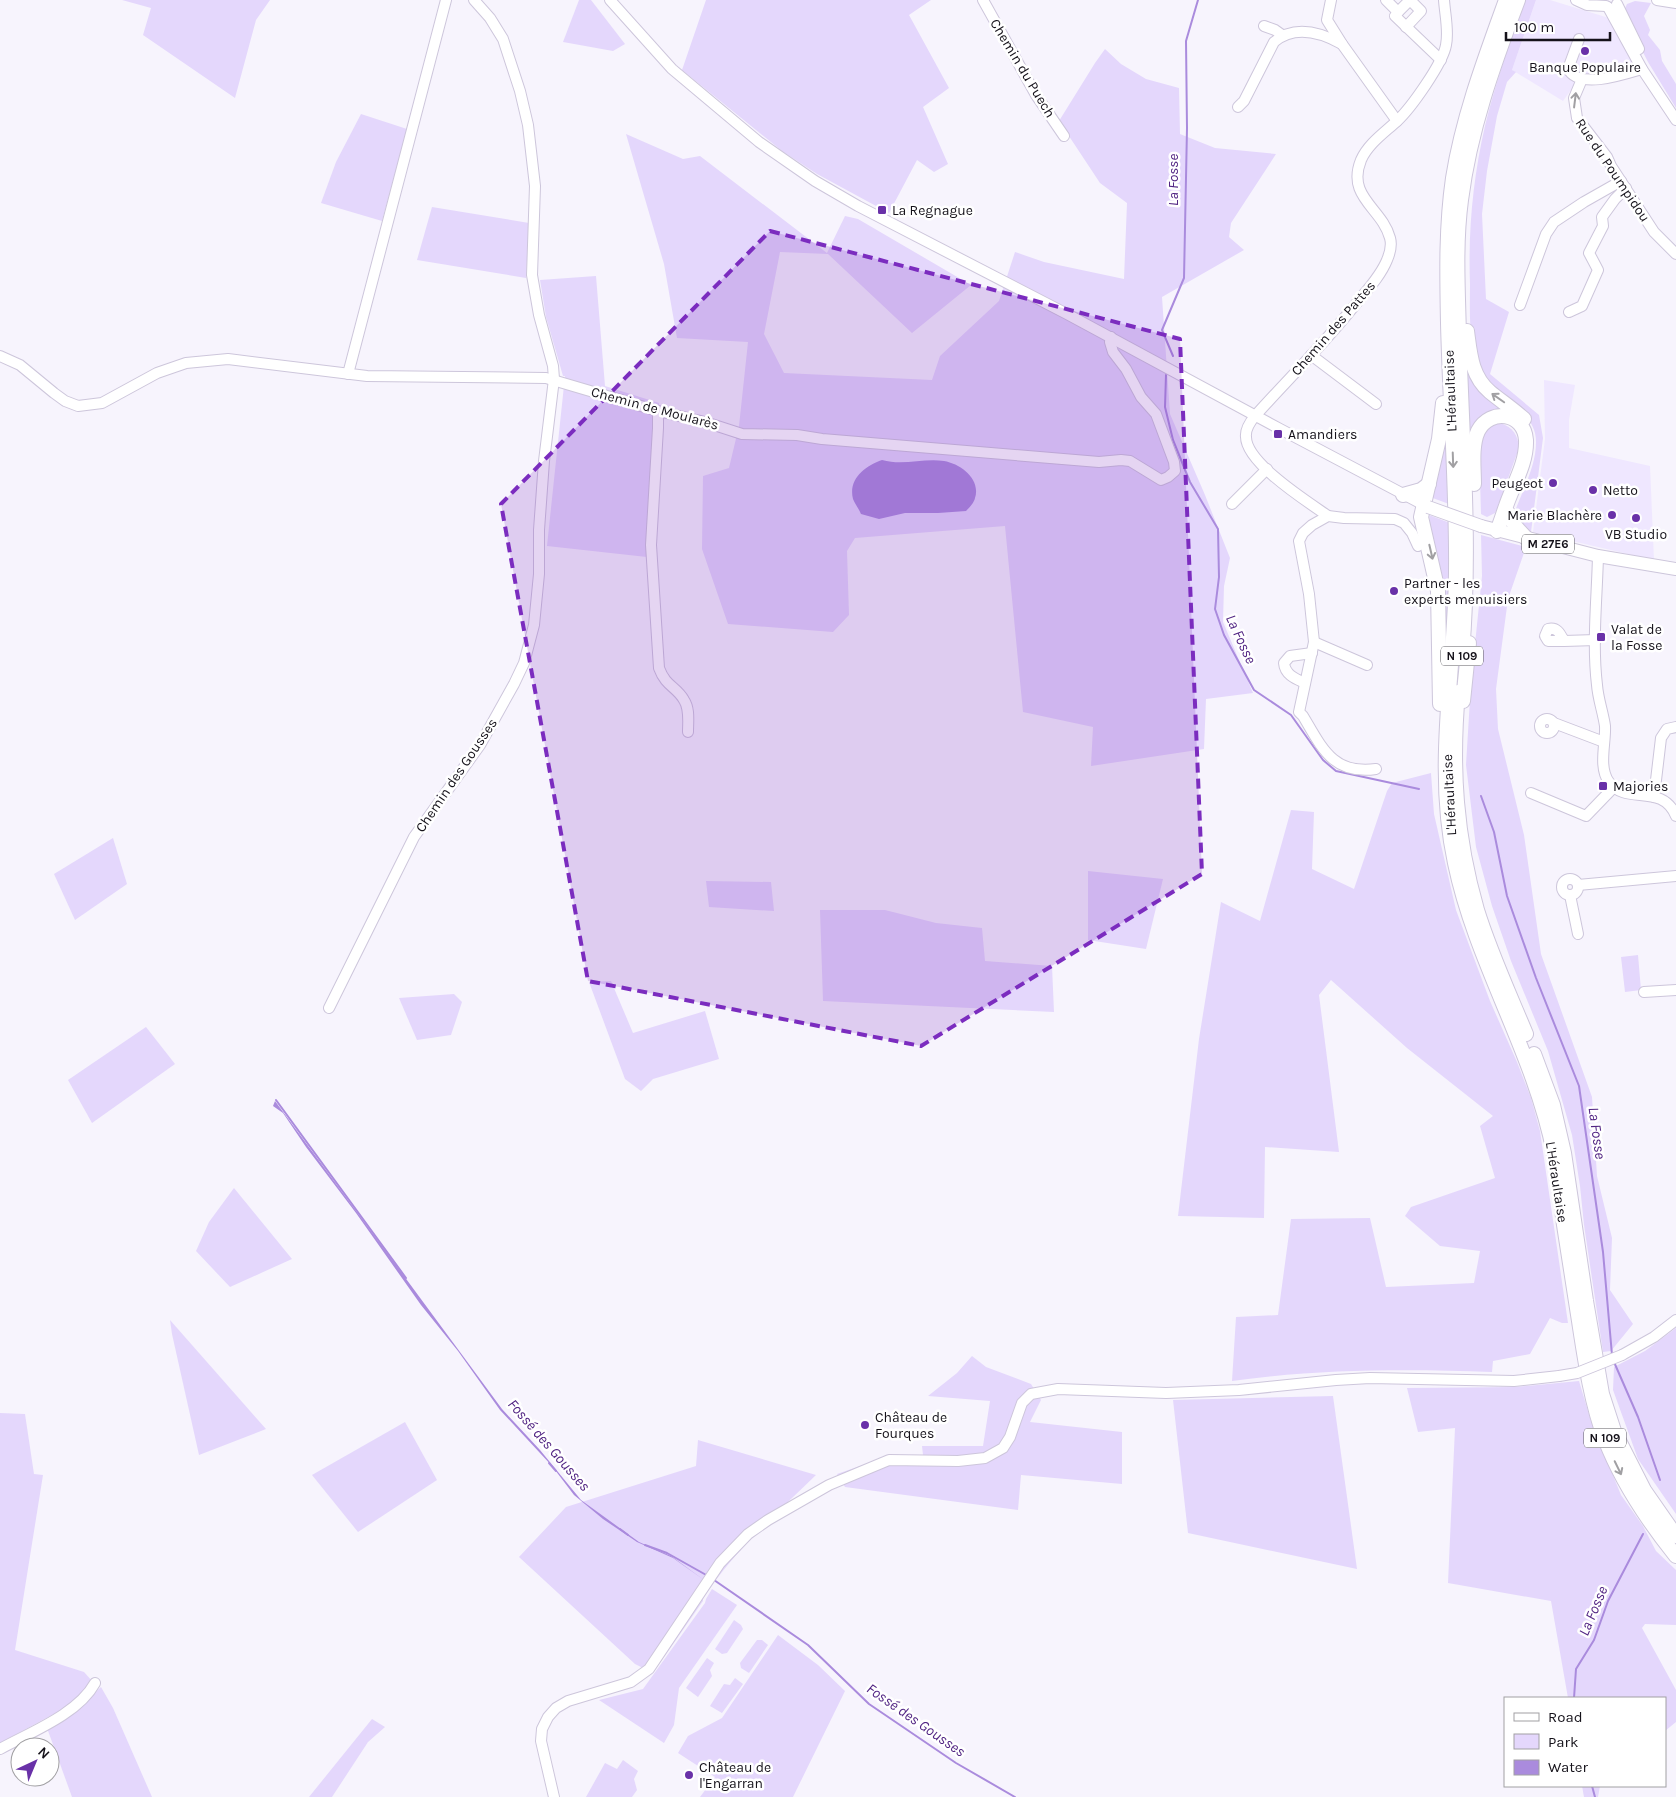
<svg xmlns="http://www.w3.org/2000/svg" width="1676" height="1797" font-family="Karla,sans-serif">
  <rect width="100%" height="100%" fill="#f7f4fd"/>
  <g fill="#efe7ff">
    <polygon points="1536,0 1550,0 1609,18 1637,67 1604,77 1581,76 1563,101 1512,70"/>
    <polygon points="1544,380 1575,385 1569,420 1569,448 1650,466 1654,560 1533,532 1545,439"/>
  </g>
  <g fill="#e4d7fc">
    <polygon points="122,0 270,0 256,20 235,98 143,35 151,8"/>
    <polygon points="579,0 591,0 625,44 613,51 563,42"/>
    <polygon points="706,0 931,0 909,15 949,88 923,107 948,164 934,172 917,160 889,213 817,174 782,151 682,70"/>
    <path d="M1525 0H1536L1512 70 1516 72 1507 82 1497 116 1487 171 1482 214 1486 299 1509 312 1490 374 1539 415 1543 438 1531 532C1523 527 1517 521 1515 511 1523 490 1536 465 1536 443 1537 412 1501 401 1486 380 1479 368 1474 354 1472 341 1469 323 1470 303 1470 284 1468 231 1473 178 1485 126 1495 84 1510 42 1525 0Z"/>
    <polygon points="1635,1 1651,3 1644,16 1650,30 1648,35 1660,50 1662,61 1676,84 1676,108 1648,62 1623,13 1627,4"/>
    <polygon points="1105,49 1121,64 1146,79 1179,88 1180,134 1215,148 1276,154 1231,223 1229,237 1244,250 1162,297 1170,414 1205,495 1230,558 1224,586 1223,622 1253,693 1206,699 1204,749 1091,766 1093,727 1023,712 1005,526 855,538 847,551 849,615 833,632 728,624 702,549 703,476 729,468 739,426 748,342 677,338 664,264 626,134 683,159 700,156 827,253 845,216 858,219 971,285 912,333 828,254 780,252 764,334 784,373 932,380 940,356 999,301 1015,252 1044,262 1124,279 1127,203 1100,183 1059,121 1095,63"/>
    <polygon points="361,114 407,129 382,221 321,203 336,162"/>
    <polygon points="432,207 529,223 526,278 417,260"/>
    <polygon points="596,276 605,386 659,403 656,558 547,546 565,376 563,376 546,317 540,280"/>
    <polygon points="1466,368 1513,417 1502,414 1469,443"/>
    <polygon points="1446,418 1449,504 1430,497"/>
    <path d="M1500 423C1513 427 1518 435 1519 448L1497 509 1495 513 1487 517 1481 514 1479 444 1487 428Z"/>
    <polygon points="1429,515 1450,523 1451,575 1445,675"/>
    <polygon points="1481,535 1526,547 1508,599 1496,689 1498,729 1524,835 1541,954 1592,1097 1597,1176 1612,1238 1610,1290 1633,1324 1611,1351 1603,1352 1584,1225 1580,1186 1572,1135 1548,1051 1511,961 1492,906 1476,847 1466,765 1471,683 1482,576"/>
    <path d="M1431 773 1434 814 1456 910 1490 1001 1517 1062 1531 1098 1540 1131 1568 1323H1562L1550 1318 1530 1354 1493 1361 1492 1372C1405 1369 1318 1369 1232 1381L1236 1317 1278 1315 1291 1219 1370 1218 1386 1287 1474 1283 1480 1251 1440 1246 1405 1216 1411 1207 1495 1178 1480 1126 1493 1116 1407 1048 1331 980 1319 995 1339 1152 1265 1147 1264 1218 1178 1216 1199 1039 1221 902 1260 921 1291 810 1314 812 1312 869 1354 889 1387 791 1392 783Z"/>
    <polygon points="113,838 127,884 75,920 54,874"/>
    <polygon points="1088,871 1163,879 1146,949 1088,940"/>
    <polygon points="706,881 771,882 774,911 709,907"/>
    <polygon points="820,910 885,910 936,923 982,928 985,961 1052,966 1054,1012 823,1001"/>
    <polygon points="1638,955 1641,990 1625,992 1621,957"/>
    <polygon points="611,981 633,1033 705,1011 719,1059 653,1079 641,1091 625,1079 589,982"/>
    <polygon points="454,994 462,1002 451,1035 417,1040 399,998"/>
    <polygon points="146,1027 175,1064 92,1123 68,1080"/>
    <polygon points="234,1188 292,1259 230,1287 196,1251 209,1222"/>
    <polygon points="170,1320 266,1429 199,1455 172,1334"/>
    <polygon points="1676,1328 1676,1514 1638,1459 1613,1390 1614,1367 1645,1351"/>
    <polygon points="972,1356 986,1367 1031,1384 1041,1400 1030,1422 1122,1432 1122,1484 1021,1475 1018,1510 845,1487 837,1474 886,1457 923,1455 922,1446 983,1446 990,1401 928,1396 957,1373"/>
    <polygon points="1579,1381 1591,1421 1621,1495 1643,1526 1656,1551 1676,1570 1676,1625 1645,1624 1642,1628 1676,1690 1676,1722 1665,1731 1665,1698 1568,1698 1551,1601 1448,1583 1455,1428 1418,1432 1407,1388 1515,1387"/>
    <polygon points="1333,1396 1357,1569 1188,1533 1173,1400"/>
    <polygon points="0,1413 25,1414 34,1474 43,1475 15,1650 84,1672 92,1681 83,1695 63,1709 0,1743"/>
    <polygon points="405,1422 437,1480 358,1532 312,1475"/>
    <path d="M698 1440 816 1475C778 1512 731 1554 703 1599V1601L653 1673 635 1664 519 1557 566 1507 696 1466Z"/>
    <polygon points="712,1589 737,1605 679,1688 674,1725 664,1743 599,1700 643,1689 705,1603 706,1599"/>
    <polygon points="734,1620 741,1625 743,1629 727,1653 722,1654 715,1649"/>
    <polygon points="778,1635 818,1665 845,1691 793,1797 700,1797 715,1777 678,1753 688,1736 722,1718"/>
    <polygon points="757,1640 762,1640 768,1645 749,1673 741,1668 740,1663"/>
    <polygon points="707,1658 714,1663 710,1670 712,1676 698,1697 686,1688"/>
    <polygon points="735,1678 743,1684 722,1713 710,1706 724,1684 730,1685"/>
    <polygon points="101,1687 113,1708 152,1797 72,1797 47,1728 65,1720"/>
    <polygon points="372,1719 385,1727 368,1742 332,1797 309,1797"/>
    <polygon points="623,1760 638,1771 634,1779 637,1790 632,1797 586,1797 605,1763 617,1769"/>
    <polygon points="1582,1786 1600,1786 1598,1797 1584,1797"/>
  </g>
  <g fill="#aa8bdd">
    <path d="M882 460C903 466 923 458 944 461 961 464 981 479 975 498 974 503 969 508 966 511L938 513H905L879 519 861 514C859 509 855 504 853 499 848 479 865 466 882 460Z"/>
    <polygon points="275,1101 502,1409 540,1450 581,1500 639,1542 671,1556 704,1580 673,1558 637,1542 603,1519 574,1495 552,1466 500,1410 458,1351 421,1305 356,1213 306,1147 283,1113 273,1106"/>
  </g>
  <g fill="none" stroke-linecap="round" stroke-linejoin="round">
    <g stroke="#aa8bdd" stroke-width="2">
      <polyline points="1173,356 1162,330 1184,278 1187,128 1186,41 1198,0"/>
      <polyline points="1166,375 1165,407 1173,440 1190,482 1218,529 1219,577 1215,609 1224,635 1254,690 1291,715 1323,760 1336,771 1419,789"/>
      <polyline points="1481,796 1494,832 1507,896 1536,978 1579,1086 1603,1252 1612,1355"/>
      <polyline points="276,1100 406,1278"/>
      <polyline points="1614,1362 1638,1417 1660,1480"/>
      <polyline points="549,1463 556,1471"/>
      <polyline points="620,1529 628,1535"/>
      <polyline points="645,1545 667,1553 708,1576"/>
      <polyline points="714,1580 808,1645 869,1704 956,1763 1015,1797"/>
      <polyline points="1574,1698 1576,1669 1594,1640 1608,1601 1643,1534"/>
      <polyline points="1592,1786 1595,1797"/>
    </g>
    <defs>
      <g id="minor">
        <polyline points="610,0 672,69 759,142 815,181 858,206 1067,314 1280,429 1424,505"/>
        <polyline points="983,0 1036,95 1064,136"/>
        <polyline points="1331,0 1327,20 1342,44 1397,121"/>
        <polyline points="1386,0 1398,12 1395,16 1441,60"/>
        <polyline points="1576,0 1587,5 1606,6"/>
        <polyline points="1657,0 1676,3"/>
        <polyline points="1617,4 1639,49"/>
        <polyline points="1608,7 1642,69 1676,120"/>
        <polyline points="1398,12 1410,0 1421,11 1406,27"/>
        <polyline points="1264,26 1275,30 1282,35"/>
        <path d="M1579 39 1568 69C1579 90 1625 74 1642 69"/>
        <polyline points="1582,79 1574,98 1577,118 1607,157 1611,166 1654,232 1676,254"/>
        <path d="M1238 107 1244 101 1274 42C1294 25 1320 32 1342 44"/>
        <polyline points="1520,305 1546,234 1554,222 1584,202 1621,181"/>
        <polyline points="1569,312 1582,306 1598,270 1589,253 1603,226 1602,217 1615,199 1626,188"/>
        <polyline points="1311,355 1376,404"/>
        <polyline points="0,356 20,365 54,393 65,401 78,406 102,403 157,373 186,363 228,359 367,376 546,378 658,411 705,422 742,434 797,435 822,439 1099,462 1121,460 1130,461 1161,480 1168,477 1175,471 1174,462 1156,414 1141,397 1126,369 1113,352 1110,342 1111,337"/>
        <polyline points="348,374 446,0"/>
        <path d="M658 411V428L651 545 659 668C666 687 676 686 684 700 690 709 688 722 688 732"/>
        <polyline points="1232,504 1267,469"/>
        <path d="M1328 516C1308 502 1246 463 1246 437 1245 429 1250 422 1255 416 1289 378 1327 341 1359 300 1369 288 1381 275 1387 260 1390 253 1392 245 1390 238 1382 208 1346 197 1361 160 1368 144 1384 133 1397 121 1411 108 1443 63 1446 45 1449 31 1445 15 1444 0"/>
        <path d="M1598 556C1597 598 1592 643 1597 685 1598 699 1603 712 1605 726 1606 743 1598 767 1609 782 1626 806 1662 782 1676 816"/>
        <path d="M1564 641H1548L1545 636 1548 629C1557 627 1560 633 1564 641L1596 640"/>
        <polyline points="1314,642 1367,665"/>
        <path d="M1305 683C1296 679 1285 675 1284 663L1290 656 1312 653"/>
        <circle cx="1547" cy="726" r="7"/>
        <polyline points="1554,723 1604,742"/>
        <path d="M1376 769C1333 775 1322 748 1303 716L1299 712 1314 642 1309 594 1299 541 1303 533 1312 525 1328 516 1344 518 1395 519 1404 523 1412 533 1418 546"/>
        <polyline points="1531,793 1586,816 1614,787"/>
        <polyline points="1654,797 1661,738 1667,729 1676,727"/>
        <circle cx="1570" cy="887" r="8"/>
        <polyline points="1578,885 1676,876"/>
        <polyline points="1570,895 1578,934"/>
        <polyline points="1644,992 1676,990"/>
        <polyline points="329,1008 414,837 480,745 514,684 524,663 534,625 539,574 539,530 544,461 554,379 553,366 539,315 532,275 535,186 528,125 520,91 503,39 490,18 474,0"/>
        <polyline points="1622,1355 1654,1337 1676,1320"/>
        <path d="M0 1749C31 1732 78 1714 95 1683"/>
        <polyline points="554,1797 541,1741 542,1729 548,1717 556,1708 568,1701 631,1682 649,1669 720,1563 748,1534 768,1520 829,1485 889,1460 958,1461 985,1458 1003,1448 1010,1437 1022,1403 1031,1394 1058,1389 1166,1393 1239,1390 1336,1380 1370,1378 1514,1381 1559,1376"/>
      </g>
      <polyline id="major" points="1481,526 1598,556 1676,569"/>
      <g id="highway">
        <path d="M1506 0C1485 58 1463 116 1453 178 1446 226 1447 274 1448 323 1450 406 1457 490 1456 573 1455 670 1434 767 1455 863 1476 964 1534 1052 1554 1153 1559 1177 1561 1201 1564 1225 1569 1257 1574 1289 1579 1321 1585 1360 1591 1402 1605 1439 1622 1483 1647 1520 1676 1556"/>
        <path d="M1467 331C1470 353 1471 376 1490 392 1501 401 1513 409 1524 419"/>
        <path d="M1474 484C1474 468 1471 446 1478 431 1490 408 1524 412 1526 440 1527 463 1513 485 1506 506 1503 514 1501 522 1497 531"/>
        <polyline points="1403,495 1421,490 1429,484"/>
        <polyline points="1509,514 1515,526 1526,538"/>
        <path d="M1462 653C1471 547 1462 442 1459 336 1458 290 1455 245 1461 200 1470 130 1493 66 1518 0"/>
        <path d="M1458 692C1451 768 1456 837 1477 910 1490 952 1509 993 1526 1034"/>
        <polyline points="1463,701 1469,643"/>
        <polyline points="1440,704 1438,591 1421,517 1439,439 1443,403"/>
        <polyline points="1534,1054 1553,1105 1564,1153 1586,1301 1602,1394 1614,1431 1644,1490 1676,1536"/>
      </g>
    </defs>
    <use href="#minor" stroke="#cdc6db" stroke-width="12"/>
    <use href="#major" stroke="#cdc6db" stroke-width="14"/>
    <use href="#highway" stroke="#cdc6db" stroke-width="16"/>
    <use href="#minor" stroke="#fff" stroke-width="10"/>
    <use href="#major" stroke="#fff" stroke-width="12"/>
    <use href="#highway" stroke="#fff" stroke-width="14"/>
    <defs>
      <polyline id="minor-bridge" points="1559,1376 1577,1373 1622,1355"/>
      <polyline id="major-bridge" points="1428,507 1481,526"/>
    </defs>
    <use href="#minor-bridge" stroke="#cdc6db" stroke-width="12" stroke-linecap="butt"/>
    <use href="#major-bridge" stroke="#cdc6db" stroke-width="14" stroke-linecap="butt"/>
    <use href="#minor-bridge" stroke="#fff" stroke-width="10"/>
    <use href="#major-bridge" stroke="#fff" stroke-width="12"/>
  </g>
  <defs><path id="oneway-shaft" d="M-6 0H5M1.5-3L5.5 0L1.5 3" fill="none" stroke-width="1.6" stroke-linecap="round" stroke-linejoin="round" transform="scale(1.25)"/></defs>
  <g stroke="#a1a0a3">
    <use href="#oneway-shaft" transform="translate(1575 100) rotate(-83)"/>
    <use href="#oneway-shaft" transform="translate(1498 398) rotate(-145)"/>
    <use href="#oneway-shaft" transform="translate(1453 460) rotate(88)"/>
    <use href="#oneway-shaft" transform="translate(1431 552) rotate(77)"/>
    <use href="#oneway-shaft" transform="translate(1618 1468) rotate(64)"/>
  </g>
  <path fill="#7b2cbf" fill-opacity="0.2" stroke="#7b2cbf" stroke-width="4" stroke-dasharray="10 6" stroke-linejoin="round" d="M770 231 1180 339 1202 874 921 1046 588 981 501 504Z"/>
  <g fill="#6931a8" stroke="#fff" stroke-width="2">
    <circle cx="1585" cy="51" r="5"/>
    <rect x="877" y="205" width="10" height="10" rx="2.5"/>
    <rect x="1273" y="429" width="10" height="10" rx="2.5"/>
    <circle cx="1553" cy="483" r="5"/>
    <circle cx="1593" cy="490" r="5"/>
    <circle cx="1612" cy="515" r="5"/>
    <circle cx="1636" cy="518" r="5"/>
    <circle cx="1394" cy="591" r="5"/>
    <rect x="1596" y="632" width="10" height="10" rx="2.5"/>
    <rect x="1598" y="781" width="10" height="10" rx="2.5"/>
    <circle cx="865" cy="1425" r="5"/>
    <circle cx="689" cy="1775" r="5"/>
  </g>
  <g text-anchor="middle" stroke-width="5" stroke-linejoin="round" paint-order="stroke">
    <g fill="#fff" stroke="#5b595f" stroke-width="1">
      <rect x="1522" y="534.5" width="52" height="19" rx="4"/>
      <rect x="1441" y="646.5" width="42" height="19" rx="4"/>
      <rect x="1584" y="1428.5" width="42" height="19" rx="4"/>
    </g>
    <g font-size="12" font-weight="bold" fill="#15121a">
      <text x="1548" y="548">M 27E6</text>
      <text x="1462" y="660">N 109</text>
      <text x="1605" y="1442">N 109</text>
    </g>
    <g font-size="14" fill="#15121a" stroke="#fff" text-anchor="start">
      <text x="1585" y="72" text-anchor="middle">Banque Populaire</text>
      <text x="892" y="215">La Regnague</text>
      <text x="1288" y="439">Amandiers</text>
      <text x="1543" y="488" text-anchor="end">Peugeot</text>
      <text x="1603" y="495">Netto</text>
      <text x="1602" y="520" text-anchor="end">Marie Blachère</text>
      <text x="1636" y="539" text-anchor="middle">VB Studio</text>
      <text x="1404" y="588">Partner - les<tspan x="1404" dy="16">experts menuisiers</tspan></text>
      <text x="1611" y="634">Valat de<tspan x="1611" dy="16">la Fosse</tspan></text>
      <text x="1613" y="791">Majories</text>
      <text x="875" y="1422">Château de<tspan x="875" dy="16">Fourques</tspan></text>
      <text x="699" y="1772">Château de<tspan x="699" dy="16">l'Engarran</tspan></text>
    </g>
    <g font-size="14" fill="#15121a" stroke="#fff">
      <text transform="translate(1023 68) rotate(59)" y="5">Chemin du Puech</text>
      <text transform="translate(1613 170) rotate(56)" y="5">Rue du Poumpidou</text>
      <text transform="translate(1333 328) rotate(-49)" y="5">Chemin des Pattes</text>
      <text transform="translate(1450 391) rotate(-92)" y="5">L'Héraultaise</text>
      <text transform="translate(655 408) rotate(15)" y="5">Chemin de Moularès</text>
      <text transform="translate(456 775) rotate(-56)" y="5">Chemin des Gousses</text>
      <text transform="translate(1449 795) rotate(-93)" y="5">L'Héraultaise</text>
      <text transform="translate(1557 1182) rotate(81)" y="5">L'Héraultaise</text>
    </g>
    <g font-size="15" font-style="italic" fill="#512483" stroke="#fff">
      <text transform="translate(1173 180) rotate(-90)" y="5">La Fosse</text>
      <text transform="translate(1241 639) rotate(65)" y="5">La Fosse</text>
      <text transform="translate(1597 1133) rotate(82)" y="5">La Fosse</text>
      <text transform="translate(549 1445) rotate(49)" y="5">Fossé des Gousses</text>
      <text transform="translate(1593 1611) rotate(-67)" y="5">La Fosse</text>
      <text transform="translate(916 1720) rotate(35)" y="5">Fossé des Gousses</text>
    </g>
  </g>
  <rect x="1504" y="1697" width="162" height="90" fill="#ffffff" stroke="#a1a0a3"/>
  <rect x="1514" y="1713" width="25" height="8" fill="#ffffff" stroke="#a1a0a3"/>
  <text x="1548" y="1722" font-size="15" fill="#15121a">Road</text>
  <rect x="1514" y="1734" width="25" height="15" fill="#e4d7fc" stroke="#a1a0a3"/>
  <text x="1548" y="1747" font-size="15" fill="#15121a">Park</text>
  <rect x="1514" y="1760" width="25" height="15" fill="#aa8bdd" stroke="#a1a0a3"/>
  <text x="1548" y="1772" font-size="15" fill="#15121a">Water</text>
  <g transform="translate(35 1762) rotate(44)"><circle r="24" fill="#ffffff" stroke="#a1a0a3"/>
  <path d="M0-4L9 19L0 12L-9 19Z" fill="#6931a8"/>
  <text y="-8" font-size="14" font-weight="bold" text-anchor="middle" fill="#15121a">N</text>
  </g>
  <path d="M1506 32v8h104v-8" fill="none" stroke="#15121a" stroke-width="2.5"/>
  <text x="1514" y="32" font-size="15" fill="#15121a" stroke="#ffffff" stroke-width="4" paint-order="stroke">100 m</text>
</svg>
